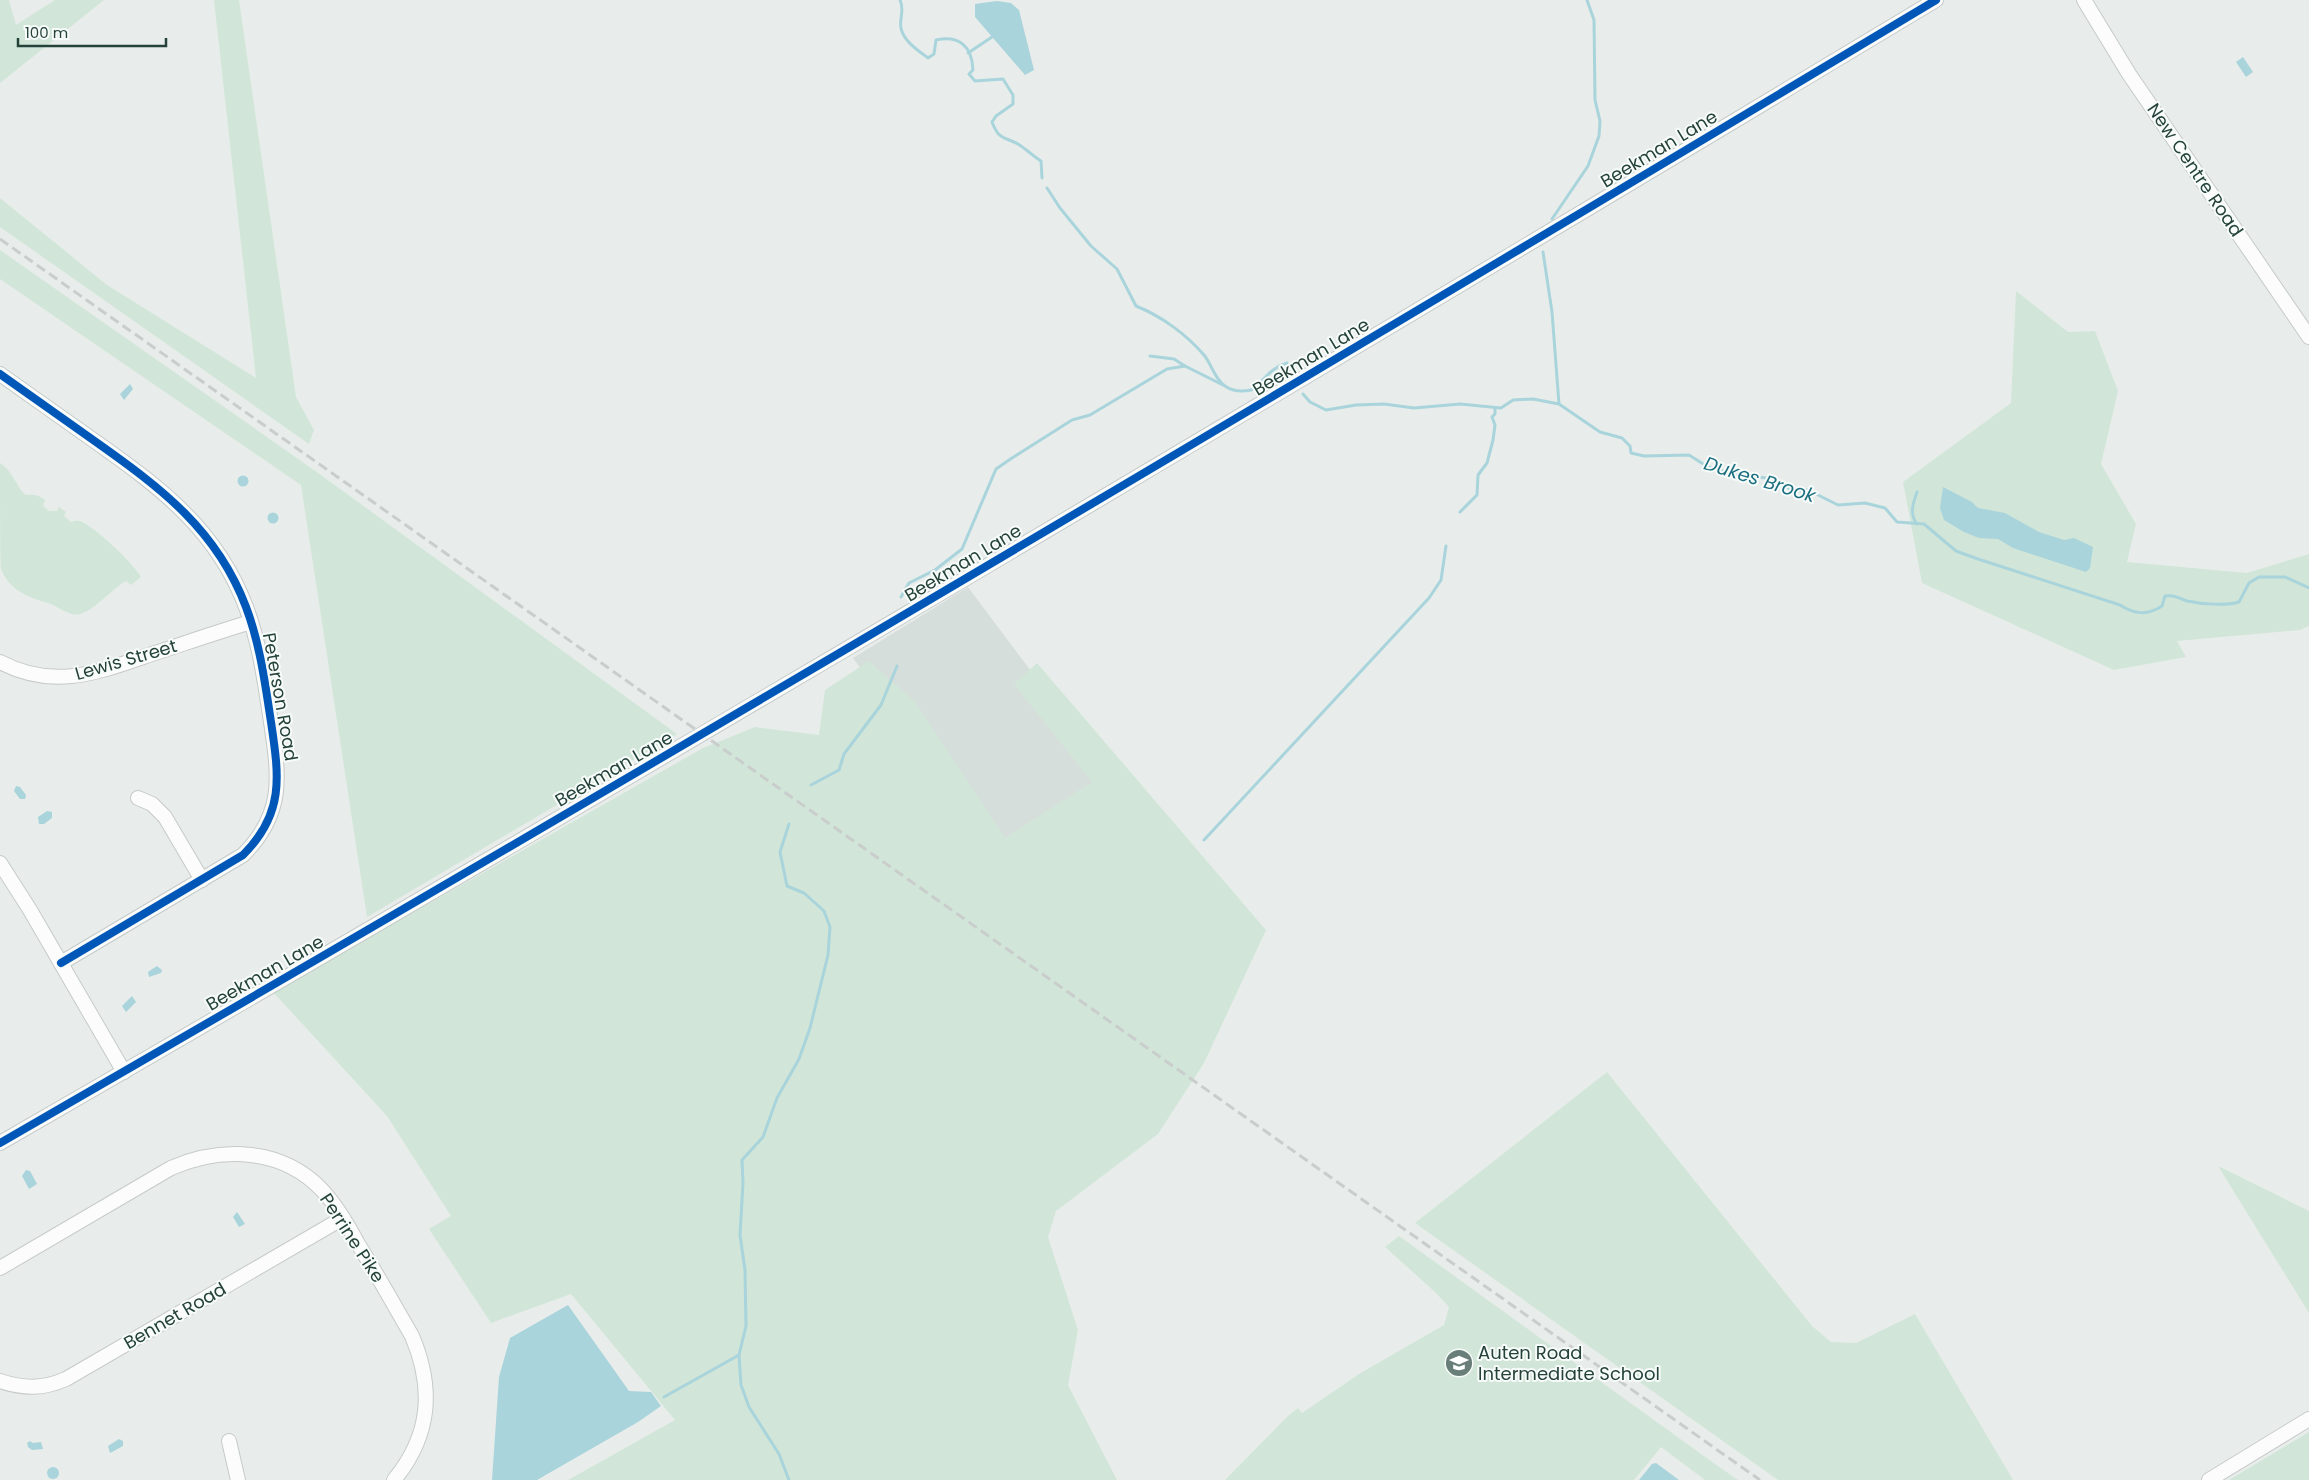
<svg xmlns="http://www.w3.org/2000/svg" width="2309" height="1480" font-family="Poppins,sans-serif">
  <rect width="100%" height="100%" fill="#e8edeb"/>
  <polygon fill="#d6dedb" points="968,587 1114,782 1001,861 853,658"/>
  <g fill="#d1e6d8">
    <polygon points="0,0 9,0 16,25 55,0 104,0 0,83"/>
    <polygon points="214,0 239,0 296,397 314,430 309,444 0,227 0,198 107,285 256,378"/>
    <polygon points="0,250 314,470 677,734 367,917 301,485 0,279"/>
    <polygon points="2016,291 2068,332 2095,331 2118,391 2101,464 2136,524 2127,562 2247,573 2309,554 2309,626 2300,630 2177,641 2186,657 2114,670 1922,583 1903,482 2011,403"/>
    <path d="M0 463C14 472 17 489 26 495 34 494 39 495 45 500L43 506 49 511H57L59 507 66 512 64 516 71 522C75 521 79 520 82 522 97 529 133 563 141 577L131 585 126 581C113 588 94 611 80 614 69 617 58 606 48 603 28 597 10 591 1 569 0 561 0 479 0 463Z"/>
    <polygon points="869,661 915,702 1005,838 1092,782 1014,684 1037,663 1266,930 1204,1063 1158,1134 1056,1211 1048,1237 1078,1330 1068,1385 1117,1480 568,1480 675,1420 571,1294 491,1323 429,1229 451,1216 387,1116 273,992 703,748 755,727 819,735 825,690"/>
    <polygon points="1607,1072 1812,1326 1831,1342 1856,1343 1915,1314 2013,1480 1778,1480 1415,1223"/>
    <polygon points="2218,1166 2309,1211 2309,1313"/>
    <polygon points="1399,1236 1715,1464 1738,1480 1705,1480 1661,1447 1634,1480 1225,1480 1288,1416 1298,1408 1302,1413 1359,1374 1444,1325 1449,1307 1435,1292 1385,1247"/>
    <polygon points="2309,1432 2309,1480 2229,1480"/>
  </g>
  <g fill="#a9d4db">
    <polygon points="997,1 1011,3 1019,10 1034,70 1025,75 975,17 975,4"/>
    <polygon points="2243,57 2253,72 2246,77 2236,62"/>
    <polygon points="130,384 133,389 124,400 120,394"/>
    <circle cx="243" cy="481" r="5.5"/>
    <polygon points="1943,487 1972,502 1978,508 2005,513 2039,532 2064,540 2074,538 2093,547 2090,568 2086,572 2013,548 1998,539 1979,538 1964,532 1944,520 1940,508"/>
    <circle cx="273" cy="518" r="5.5"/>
    <polygon points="16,786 20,787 26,795 25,799 20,799 14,791"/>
    <polygon points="47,811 52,812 52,818 44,824 39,824 38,817"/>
    <polygon points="157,966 162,970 161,973 149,977 148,972"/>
    <polygon points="132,996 136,1002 126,1012 122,1006"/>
    <polygon points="26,1170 30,1171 37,1184 29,1189 22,1176"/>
    <polygon points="237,1212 245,1224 239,1227 233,1217"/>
    <polygon points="568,1305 629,1391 651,1392 661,1406 638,1422 537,1480 492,1480 499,1377 510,1338"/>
    <polygon points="119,1439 123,1441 123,1446 110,1453 108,1446"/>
    <polygon points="30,1441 33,1443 41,1442 43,1449 32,1450 28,1447 27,1443"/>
    <polygon points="1656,1463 1679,1480 1639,1480 1652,1464"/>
    <circle cx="53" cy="1473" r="6"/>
  </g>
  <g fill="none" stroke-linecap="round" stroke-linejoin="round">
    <g stroke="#a9d4db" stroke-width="3">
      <path d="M900 0C905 10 899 18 901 28 903 41 919 51 928 58L934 54 936 40C959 35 972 46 973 70L969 74 975 81 1003 79 1013 95V104L996 116 992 122C999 140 1003 136 1018 144 1026 149 1033 156 1041 161L1042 178"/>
      <polyline points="968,53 992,37"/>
      <path d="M1047 188 1060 208 1091 246 1117 269 1136 306C1161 316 1186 334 1204 355 1211 363 1215 380 1225 386 1232 391 1242 392 1251 390 1261 386 1267 369 1287 363L1289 372"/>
      <polyline points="1552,219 1588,166 1599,136 1600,121 1595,100 1594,20 1587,0"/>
      <polyline points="1543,252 1552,312 1559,404"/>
      <polyline points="1150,356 1174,359 1185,366"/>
      <path d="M1303 394 1310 402 1326 410 1356 405 1384 404 1414 408 1460 404 1501 408 1513 400 1533 399 1559 404 1600 432 1622 438 1630 446 1631 453 1644 456 1689 455 1708 467 1734 474 1766 478 1795 491 1808 490 1838 505 1865 503 1885 508 1897 522 1924 524 1956 551 1978 559 2120 605C2134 614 2147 616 2162 606L2165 596C2177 595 2177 598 2187 601 2201 604 2226 606 2239 602L2249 583 2259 577H2285L2309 588"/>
      <path d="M1917 492C1913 504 1909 513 1917 524"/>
      <polyline points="1460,512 1477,495 1478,475 1487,463 1493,440 1495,425 1492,417 1495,414 1495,408"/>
      <polyline points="901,597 909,583 935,570 962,549 996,469 1012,458 1072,420 1090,415 1167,369 1185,366 1223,385"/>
      <polyline points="811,785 839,770 844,754 881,705 897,666"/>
      <polyline points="789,824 780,852 787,886 804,893 824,911 830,927 828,955 810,1028 799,1059 777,1098 763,1137 742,1160 743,1183 740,1235 745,1270 746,1326 739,1355 741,1385 749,1407 779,1454 789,1480"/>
      <polyline points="1204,840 1429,598 1441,580 1446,546"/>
      <polyline points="664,1397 739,1355"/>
    </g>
    <defs>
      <g id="minor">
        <polyline points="2084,0 2129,74 2309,337"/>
        <path d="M0 374C32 397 64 419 96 442 161 488 217 530 246 607 260 644 265 683 271 722 279 776 285 813 243 855L61 963"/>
        <path d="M0 662C53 690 96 673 149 655 183 644 217 632 251 622"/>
        <polyline points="138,798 152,804 165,817 202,880"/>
        <polyline points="0,863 30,910 124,1072"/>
        <path d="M0 1143C649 769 1293 386 1936 0"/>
        <path d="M0 1268 171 1168C222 1146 282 1148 322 1190 337 1206 348 1225 358 1244 377 1274 394 1305 412 1336 434 1388 431 1435 394 1480"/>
        <path d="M0 1381C24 1389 43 1389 66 1379L343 1218"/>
        <polyline points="229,1441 238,1480"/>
        <polyline points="2209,1480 2309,1419"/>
      </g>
    </defs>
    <use href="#minor" stroke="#c5cac8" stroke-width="16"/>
    <use href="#minor" stroke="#fcfcfc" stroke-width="14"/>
    <polyline stroke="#c9cdcc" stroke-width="3" stroke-dasharray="10 5" stroke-linecap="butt" points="0,239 1760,1480"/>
    <defs>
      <g id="cycleway">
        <path d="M0 374C32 397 64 419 96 442 161 488 217 530 246 607 260 644 265 683 271 722 279 776 285 813 243 855L61 963"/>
        <path d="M0 1143C649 769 1293 386 1936 0"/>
      </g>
    </defs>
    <use href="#cycleway" stroke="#f7fbf9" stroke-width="11"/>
    <use href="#cycleway" stroke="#0057b8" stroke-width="8"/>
  </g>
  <defs>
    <symbol id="school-disc" viewBox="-11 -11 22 22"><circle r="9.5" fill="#697e78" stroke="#f7fbf9"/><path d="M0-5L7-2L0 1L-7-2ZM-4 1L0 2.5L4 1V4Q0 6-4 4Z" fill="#fff"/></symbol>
  </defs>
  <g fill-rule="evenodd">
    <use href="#school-disc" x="1443" y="1347" width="32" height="32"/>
  </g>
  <g text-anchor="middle" stroke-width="4" stroke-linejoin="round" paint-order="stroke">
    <g font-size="18" fill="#24423a" stroke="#f7fbf9">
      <text transform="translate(1659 149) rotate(-31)" y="6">Beekman Lane</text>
      <text transform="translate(2195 170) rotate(56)" y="6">New Centre Road</text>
      <text transform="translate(1311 357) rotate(-31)" y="6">Beekman Lane</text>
      <text transform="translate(963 563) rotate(-31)" y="6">Beekman Lane</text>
      <text transform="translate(126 660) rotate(-16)" y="6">Lewis Street</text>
      <text transform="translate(280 697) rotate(80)" y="6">Peterson Road</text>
      <text transform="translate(614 769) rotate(-30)" y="6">Beekman Lane</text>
      <text transform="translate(265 973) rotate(-30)" y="6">Beekman Lane</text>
      <text transform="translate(352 1238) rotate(57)" y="6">Perrine Pike</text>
      <text transform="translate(175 1316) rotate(-30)" y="6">Bennet Road</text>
    </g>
    <g font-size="18" fill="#24423a" stroke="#f7fbf9" text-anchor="start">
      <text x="1478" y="1359">Auten Road<tspan x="1478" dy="21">Intermediate School</tspan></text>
    </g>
    <g font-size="19" font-style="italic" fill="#1c6f80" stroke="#f7fbf9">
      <text transform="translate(1760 479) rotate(17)" y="7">Dukes Brook</text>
    </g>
  </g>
  <path d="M18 38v8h148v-8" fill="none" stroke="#24423a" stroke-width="2.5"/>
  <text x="25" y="38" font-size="15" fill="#24423a" stroke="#f7fbf9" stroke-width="4" paint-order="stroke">100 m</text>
</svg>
